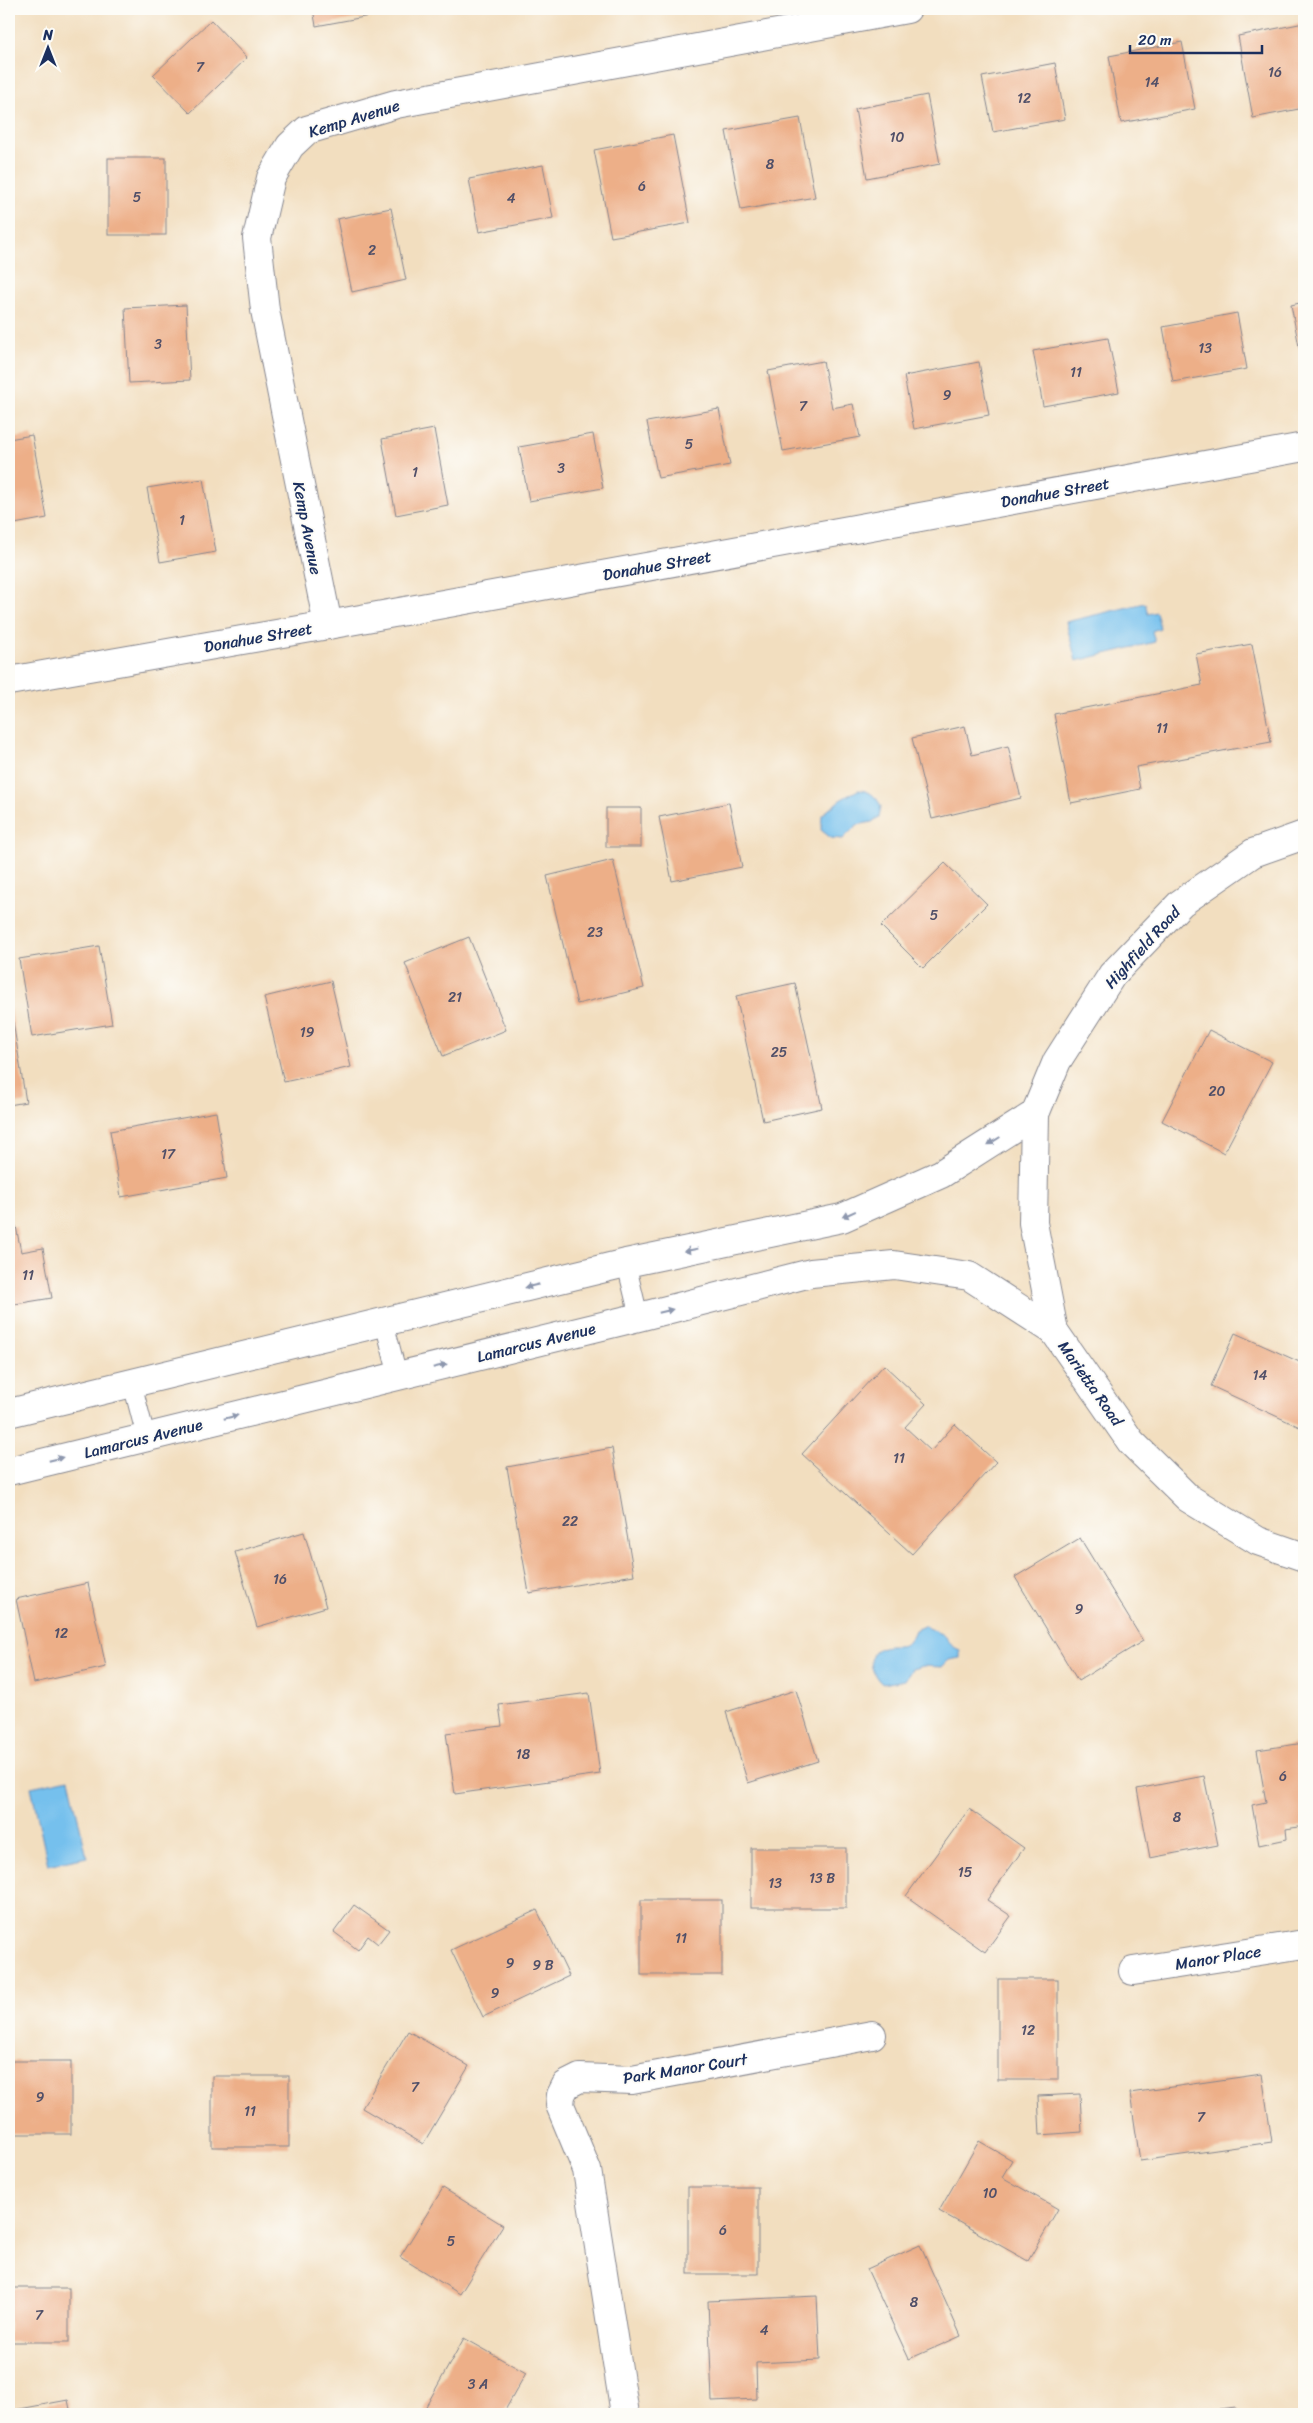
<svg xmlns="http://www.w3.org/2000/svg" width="1313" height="2423" font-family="Sriracha,sans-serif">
  <rect width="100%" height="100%" fill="#fdfcf7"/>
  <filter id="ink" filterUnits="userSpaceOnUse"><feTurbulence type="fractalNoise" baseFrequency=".02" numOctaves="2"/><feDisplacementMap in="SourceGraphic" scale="10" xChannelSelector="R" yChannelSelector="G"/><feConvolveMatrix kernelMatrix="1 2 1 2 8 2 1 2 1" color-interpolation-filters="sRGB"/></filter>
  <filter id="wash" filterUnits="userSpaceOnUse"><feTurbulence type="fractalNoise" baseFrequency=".0096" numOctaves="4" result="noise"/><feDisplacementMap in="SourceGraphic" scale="20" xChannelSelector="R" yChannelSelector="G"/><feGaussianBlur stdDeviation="1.12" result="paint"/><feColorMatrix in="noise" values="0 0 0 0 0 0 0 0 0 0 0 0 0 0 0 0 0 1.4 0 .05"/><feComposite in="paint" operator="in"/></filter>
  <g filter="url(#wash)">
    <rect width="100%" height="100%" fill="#f2debf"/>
    <g fill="#74c0ed" stroke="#4878a6">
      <polygon points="1145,603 1148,614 1156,612 1160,628 1152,631 1155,642 1076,661 1066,622"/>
      <path d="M858 790C869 790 876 796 881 806L879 817 872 822 857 825 843 839 831 838 821 830 822 815 840 800Z"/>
      <path d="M926 1625C931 1632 938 1631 944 1636 950 1641 951 1647 960 1650V1658L949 1660 942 1667 923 1666 912 1669 905 1680 883 1684C873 1678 864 1654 880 1648 896 1642 906 1654 915 1630Z"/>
      <polygon points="69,1779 87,1857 48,1865 31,1787"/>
    </g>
    <g id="blocks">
      <g fill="#edaf88">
        <polygon points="313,9 390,9 391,12 316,26"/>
        <polygon points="211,20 247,58 190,113 153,75"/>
        <polygon points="1304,23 1304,108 1253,118 1238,36"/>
        <polygon points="1182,42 1195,109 1121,123 1109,56"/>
        <polygon points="1055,63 1065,119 993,132 982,77"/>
        <polygon points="927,95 940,164 867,178 855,109"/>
        <polygon points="800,118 815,197 741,210 726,131"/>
        <polygon points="673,135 690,223 611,237 594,150"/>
        <rect x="108" y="158" width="58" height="77"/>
        <polygon points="543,165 553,218 479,232 469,179"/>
        <polygon points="391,208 406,280 352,292 337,219"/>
        <polygon points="1304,302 1304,356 1301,357 1291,305"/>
        <polygon points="186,305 190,380 129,383 125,308"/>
        <polygon points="1237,313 1247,369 1173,382 1163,327"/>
        <polygon points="1108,338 1119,392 1043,406 1033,351"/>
        <polygon points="823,361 832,408 853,404 860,437 783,451 768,371"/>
        <polygon points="979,362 989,415 914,429 904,376"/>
        <polygon points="719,409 730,465 658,478 647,422"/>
        <polygon points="434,429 448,505 396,515 382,439"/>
        <polygon points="593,434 603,488 529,501 519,447"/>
        <polygon points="32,435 47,518 9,525 9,439"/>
        <polygon points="203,479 216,552 160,562 147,488"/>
        <polygon points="1252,644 1271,742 1136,767 1140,789 1071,803 1054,714 1202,685 1196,654"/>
        <polygon points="965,726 972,755 1008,746 1021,798 932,819 912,738"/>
        <polygon points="729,803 742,867 672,881 659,817"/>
        <rect x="606" y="808" width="35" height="39"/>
        <polygon points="613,860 644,988 577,1004 547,876"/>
        <polygon points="945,863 987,904 923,968 881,926"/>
        <polygon points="469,937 506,1030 443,1056 405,963"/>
        <polygon points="99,946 112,1024 32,1037 19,959"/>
        <polygon points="331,981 351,1067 284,1082 264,997"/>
        <polygon points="795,983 822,1108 763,1121 736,996"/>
        <polygon points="9,1009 11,1009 26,1102 9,1105"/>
        <polygon points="1209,1030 1272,1062 1224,1153 1162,1121"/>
        <polygon points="216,1112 227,1178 121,1197 110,1131"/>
        <polygon points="16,1226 21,1252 43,1248 52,1298 9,1305 9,1227"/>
        <polygon points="1235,1333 1304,1364 1304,1429 1211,1386"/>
        <polygon points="884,1365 926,1404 905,1427 931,1451 955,1424 996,1462 912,1554 802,1454"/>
        <polygon points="612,1448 634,1575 529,1593 507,1467"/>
        <polygon points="304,1532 326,1607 257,1627 235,1552"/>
        <polygon points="1080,1538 1143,1641 1078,1681 1015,1577"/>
        <polygon points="88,1583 106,1667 34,1683 16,1599"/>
        <polygon points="796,1690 818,1761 748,1783 726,1712"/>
        <polygon points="589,1693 600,1774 455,1794 446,1733 502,1726 499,1705"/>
        <polygon points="1304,1743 1304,1826 1286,1829 1287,1839 1259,1845 1252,1805 1266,1802 1257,1750"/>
        <polygon points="1204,1776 1218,1845 1150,1858 1137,1789"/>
        <polygon points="969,1809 1024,1848 987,1900 1011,1916 985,1952 906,1896"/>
        <rect x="751" y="1848" width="95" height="60"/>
        <rect x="641" y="1900" width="81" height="75"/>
        <polygon points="354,1905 389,1930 378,1944 368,1936 358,1950 334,1932"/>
        <polygon points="537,1910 569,1976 483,2017 451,1950"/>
        <rect x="998" y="1979" width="60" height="101"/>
        <polygon points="408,2031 469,2066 423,2144 362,2108"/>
        <rect x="9" y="2061" width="62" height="73"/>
        <polygon points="1262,2074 1272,2142 1140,2161 1130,2093"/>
        <rect x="212" y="2076" width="77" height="71"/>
        <polygon points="1080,2094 1082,2132 1040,2135 1038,2096"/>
        <polygon points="979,2141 1012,2160 1002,2177 1058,2209 1028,2261 939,2211"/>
        <rect x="688" y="2187" width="70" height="87"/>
        <polygon points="443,2188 503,2225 460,2294 400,2257"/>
        <polygon points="920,2245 961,2336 909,2359 867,2269"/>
        <rect x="9" y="2288" width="60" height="54"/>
        <polygon points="817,2296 820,2360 756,2363 757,2399 712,2401 708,2301"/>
        <polygon points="464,2338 526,2373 503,2414 432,2414 424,2410"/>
        <polygon points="68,2400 71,2414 9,2414 9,2411"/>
        <polygon points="1236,2408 1237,2414 1193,2414 1193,2413"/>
      </g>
    </g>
  </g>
  <g filter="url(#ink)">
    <use href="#blocks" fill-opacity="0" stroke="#86868e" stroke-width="1"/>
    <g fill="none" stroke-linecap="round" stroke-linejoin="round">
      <defs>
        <g id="service">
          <polyline points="626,1263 639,1317"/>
          <polyline points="384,1322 398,1376"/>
          <polyline points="132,1383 146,1437"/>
        </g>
        <g id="minor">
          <polyline points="328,625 265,310 257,238 271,178 290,146 307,130 396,104 907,9"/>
          <polyline points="9,681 328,625 1304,447"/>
          <polyline points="1304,835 1253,853 1181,903 1112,975 1057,1061 1035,1114 1033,1223 1054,1331 1131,1442 1188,1498 1258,1541 1304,1557"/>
          <polyline points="9,1413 626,1263 842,1218 941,1174 1035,1114"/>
          <polyline points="9,1471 639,1317 811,1273 894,1265 969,1276 1054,1331"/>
          <polyline points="1133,1971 1304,1944"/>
          <polyline points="625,2414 587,2170 560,2105 561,2095 566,2085 580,2078 632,2080 872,2035"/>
        </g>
      </defs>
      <use href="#service" stroke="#86868e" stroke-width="20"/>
      <use href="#minor" stroke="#86868e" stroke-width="30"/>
      <use href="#service" stroke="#fff" stroke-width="18"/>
      <use href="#minor" stroke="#fff" stroke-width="28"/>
    </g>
    <defs><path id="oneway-solid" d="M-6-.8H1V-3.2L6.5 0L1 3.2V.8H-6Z" transform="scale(1.25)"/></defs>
    <g fill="#8d97ae">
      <use href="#oneway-solid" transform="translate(994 1141) rotate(148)"/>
      <use href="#oneway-solid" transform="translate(849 1214) rotate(156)"/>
      <use href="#oneway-solid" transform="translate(691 1250) rotate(169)"/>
      <use href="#oneway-solid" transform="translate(532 1286) rotate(166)"/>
      <use href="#oneway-solid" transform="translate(666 1311) rotate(-14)"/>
      <use href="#oneway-solid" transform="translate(440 1366) rotate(-14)"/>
      <use href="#oneway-solid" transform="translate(231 1417) rotate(-14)"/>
      <use href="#oneway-solid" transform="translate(56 1459) rotate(-14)"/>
    </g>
  </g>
  <g text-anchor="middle" stroke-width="4" stroke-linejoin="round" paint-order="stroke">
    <g font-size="14" fill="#504f68">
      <text x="200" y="72">7</text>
      <text x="1275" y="77">16</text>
      <text x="1152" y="87">14</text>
      <text x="1024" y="103">12</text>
      <text x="897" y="142">10</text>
      <text x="770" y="169">8</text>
      <text x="642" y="191">6</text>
      <text x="137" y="202">5</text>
      <text x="511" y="203">4</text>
      <text x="372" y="255">2</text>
      <text x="158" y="349">3</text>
      <text x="1205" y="353">13</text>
      <text x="1076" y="377">11</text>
      <text x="947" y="400">9</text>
      <text x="803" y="411">7</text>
      <text x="689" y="449">5</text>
      <text x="561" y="473">3</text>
      <text x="415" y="477">1</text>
      <text x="182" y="525">1</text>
      <text x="1162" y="733">11</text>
      <text x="934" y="920">5</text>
      <text x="595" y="937">23</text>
      <text x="455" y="1002">21</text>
      <text x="307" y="1037">19</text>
      <text x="779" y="1057">25</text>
      <text x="1217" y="1096">20</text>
      <text x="168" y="1159">17</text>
      <text x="28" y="1280">11</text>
      <text x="1260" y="1380">14</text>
      <text x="899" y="1463">11</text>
      <text x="570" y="1526">22</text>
      <text x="280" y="1584">16</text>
      <text x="1079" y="1614">9</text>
      <text x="61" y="1638">12</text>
      <text x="523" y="1759">18</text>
      <text x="1283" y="1781">6</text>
      <text x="1177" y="1822">8</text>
      <text x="965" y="1877">15</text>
      <text x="822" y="1883">13 B</text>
      <text x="775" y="1888">13</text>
      <text x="681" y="1943">11</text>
      <text x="510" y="1968">9</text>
      <text x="543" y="1970">9 B</text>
      <text x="495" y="1998">9</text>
      <text x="1028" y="2035">12</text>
      <text x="415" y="2092">7</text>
      <text x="40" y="2102">9</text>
      <text x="250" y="2116">11</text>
      <text x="1201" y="2122">7</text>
      <text x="990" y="2198">10</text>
      <text x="723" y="2235">6</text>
      <text x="451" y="2246">5</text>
      <text x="914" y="2307">8</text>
      <text x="39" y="2320">7</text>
      <text x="764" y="2335">4</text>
      <text x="478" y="2389">3 A</text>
    </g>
    <g font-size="16" fill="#1b2f5e" stroke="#fdfcf7">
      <text transform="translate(354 118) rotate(-17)" y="6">Kemp Avenue</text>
      <text transform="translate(1055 492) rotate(-10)" y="6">Donahue Street</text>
      <text transform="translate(308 528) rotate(79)" y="6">Kemp Avenue</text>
      <text transform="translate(657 565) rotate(-10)" y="6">Donahue Street</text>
      <text transform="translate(258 637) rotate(-10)" y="6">Donahue Street</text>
      <text transform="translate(1142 947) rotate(-48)" y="6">Highfield Road</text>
      <text transform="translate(536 1342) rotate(-14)" y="6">Lamarcus Avenue</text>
      <text transform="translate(1091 1383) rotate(55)" y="6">Marietta Road</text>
      <text transform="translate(143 1438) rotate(-14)" y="6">Lamarcus Avenue</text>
      <text transform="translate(1218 1957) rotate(-9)" y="6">Manor Place</text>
      <text transform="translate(685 2068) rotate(-9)" y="6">Park Manor Court</text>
    </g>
  </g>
  <rect width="1313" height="2423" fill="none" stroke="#fdfcf7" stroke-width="30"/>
  <g transform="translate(48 48)" stroke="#fdfcf7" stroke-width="4" paint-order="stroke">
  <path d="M0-4L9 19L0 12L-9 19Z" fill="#1b2f5e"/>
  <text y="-8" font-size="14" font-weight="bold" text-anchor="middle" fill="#1b2f5e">N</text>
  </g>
  <path d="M1130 45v8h132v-8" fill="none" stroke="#1b2f5e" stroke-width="2.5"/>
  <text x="1138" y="45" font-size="15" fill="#1b2f5e" stroke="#fdfcf7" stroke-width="4" paint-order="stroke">20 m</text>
</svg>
